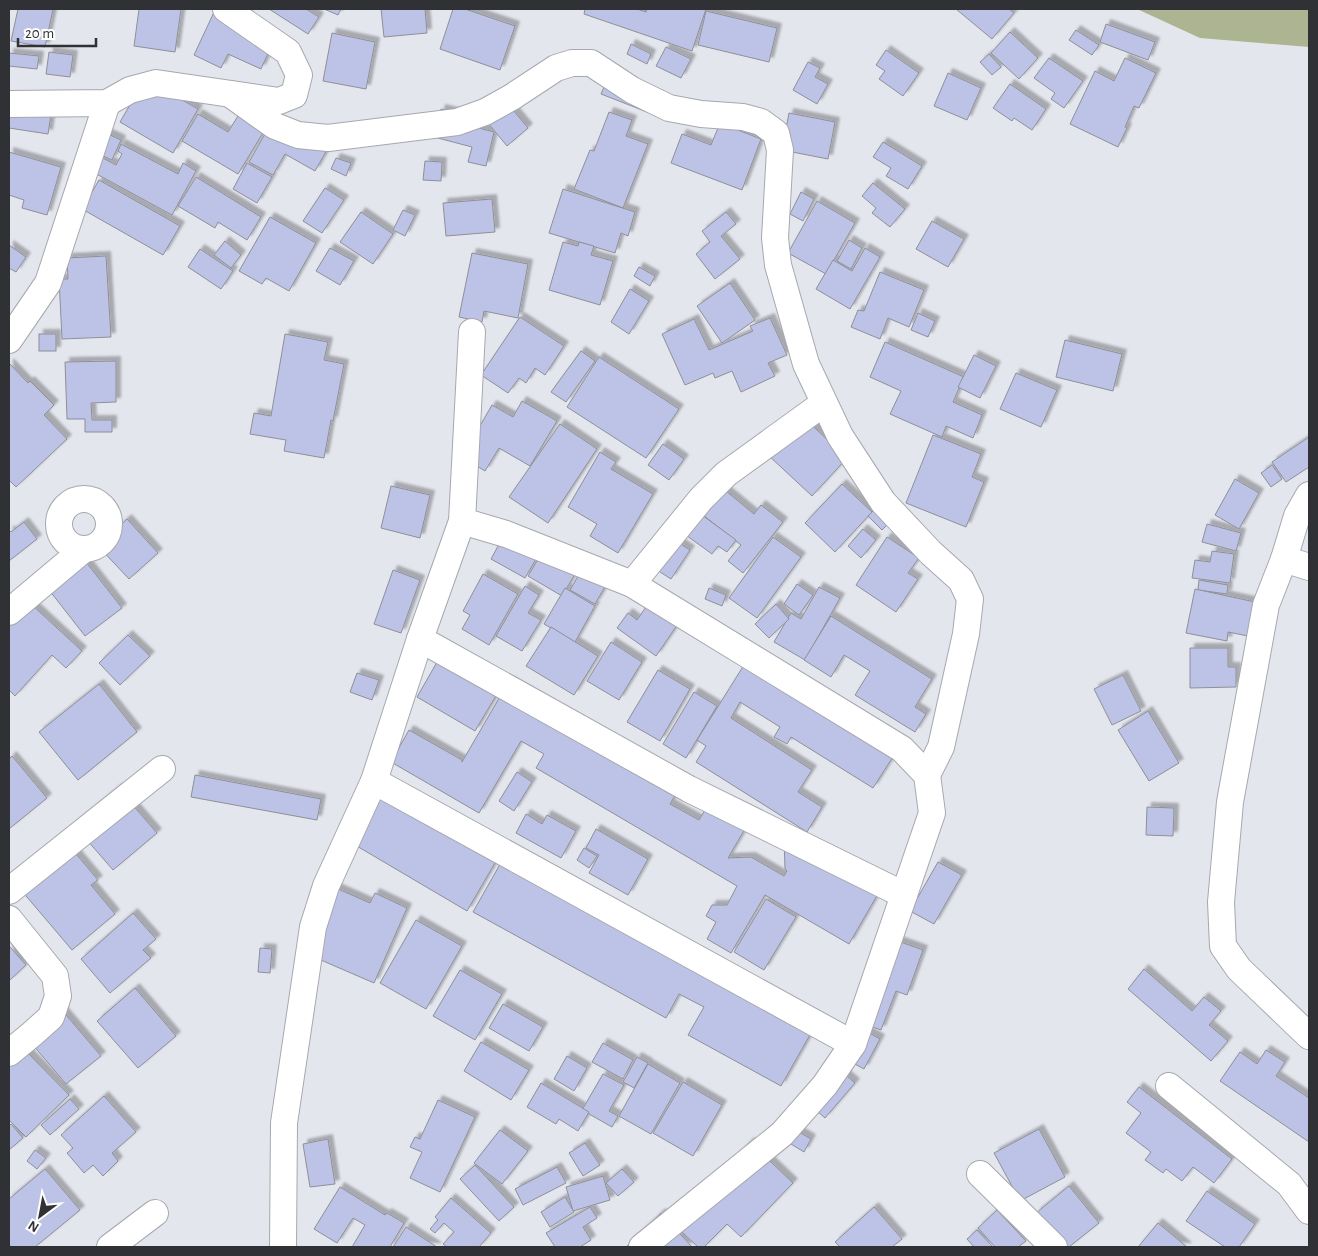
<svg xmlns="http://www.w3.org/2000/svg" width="1318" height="1256" font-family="'Alegreya Sans',sans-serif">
  <defs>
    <filter id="shadow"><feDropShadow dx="4.5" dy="-4.5" stdDeviation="1" flood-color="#0004"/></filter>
  </defs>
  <rect width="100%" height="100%" fill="#e4e6ee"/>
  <polygon fill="#acb491" points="1137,9 1309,9 1309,47 1200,38"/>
  <g fill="#bdc3e6" stroke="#8e8f97" filter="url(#shadow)">
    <polygon points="18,9 53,9 45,47 11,41"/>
    <polygon points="139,9 181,9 175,52 134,46"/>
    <polygon points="269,9 306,9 319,17 308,34"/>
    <polygon points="324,9 341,9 338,15"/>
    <polygon points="381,9 425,9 427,33 384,37"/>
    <polygon points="453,9 465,9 515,26 500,70 440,49"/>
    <polygon points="585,9 637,9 646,12 647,9 706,9 692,51 584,14"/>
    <polygon points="956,9 1009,9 1014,13 992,39"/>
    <polygon points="215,10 275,38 261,69 228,54 221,68 194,55"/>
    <polygon points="706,11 777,28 769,62 698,45"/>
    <polygon points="1106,24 1155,42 1148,60 1100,42"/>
    <polygon points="1076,30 1099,45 1092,55 1069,40"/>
    <polygon points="1010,32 1038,58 1019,79 991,53"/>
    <polygon points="332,33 375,42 366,89 323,81"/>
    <polygon points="631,44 651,54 647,64 627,54"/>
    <polygon points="666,47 691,59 681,78 656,66"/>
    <polygon points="886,50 919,73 903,96 879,79 885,71 876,65"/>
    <polygon points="49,52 73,55 70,77 46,74"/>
    <polygon points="9,53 39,56 37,69 9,66"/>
    <polygon points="989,54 1001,67 992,75 980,62"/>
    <polygon points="1049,58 1083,81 1064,108 1051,99 1055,93 1034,78"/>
    <polygon points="1125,58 1156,73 1139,108 1134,106 1125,127 1127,128 1118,147 1070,124 1095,71 1114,81"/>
    <polygon points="808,62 820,68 815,77 828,84 817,104 793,90"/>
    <polygon points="948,73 981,88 967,120 934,106"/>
    <polygon points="145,79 198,109 173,153 120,122"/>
    <polygon points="607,80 652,98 647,112 601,94"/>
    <polygon points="1010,84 1046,109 1032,130 1014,118 1012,121 993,108"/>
    <polygon points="499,93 528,128 507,146 478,111"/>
    <polygon points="9,101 52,108 48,134 9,128"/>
    <polygon points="243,108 269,123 238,174 182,141 198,114 228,132"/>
    <polygon points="441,109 477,118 475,127 494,132 486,166 468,162 472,147 434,137"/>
    <polygon points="609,112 632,120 626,136 648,144 623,208 574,189 590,150 594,151"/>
    <polygon points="789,113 835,122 828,159 782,150"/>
    <polygon points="274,118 328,148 315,171 285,154 273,175 249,162"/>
    <polygon points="720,123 761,139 742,190 671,163 682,134 711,145"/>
    <polygon points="106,133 121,140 112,160 97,153"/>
    <polygon points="883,142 922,166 908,189 886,176 891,168 873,157"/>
    <polygon points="121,144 178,174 183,163 196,171 172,215 91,171 99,156 116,165 122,154 118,151"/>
    <polygon points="9,152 61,167 47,215 22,208 24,200 9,195"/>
    <polygon points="336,158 351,163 346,176 331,169"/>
    <polygon points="425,161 442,162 441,181 423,180"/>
    <polygon points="247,163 272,177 257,203 233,189"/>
    <polygon points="196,177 261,217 247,240 218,222 215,228 178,206"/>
    <polygon points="99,180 180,226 163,255 82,209"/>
    <polygon points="873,183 905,209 890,227 872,213 876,208 862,196"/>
    <polygon points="325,188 344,200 322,233 303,221"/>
    <polygon points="563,189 635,212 628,236 621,233 615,253 549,233"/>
    <polygon points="801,192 814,199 803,221 790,214"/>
    <polygon points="492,199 495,232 446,236 443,203"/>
    <polygon points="817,201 855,223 826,274 788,253"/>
    <polygon points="403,210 415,215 405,236 393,230"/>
    <polygon points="361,212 393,234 373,264 340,242"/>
    <polygon points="726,212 736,224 721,236 740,259 715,279 696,254 710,242 702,231"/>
    <polygon points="270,217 316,243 289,291 266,278 262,284 239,271"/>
    <polygon points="932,221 964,239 948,267 916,249"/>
    <polygon points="849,240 862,248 851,269 837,261"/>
    <polygon points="225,241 241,255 231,268 214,255"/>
    <polygon points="563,242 578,246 579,242 594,246 591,255 613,261 600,305 549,290"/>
    <polygon points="9,245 26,257 16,272 9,268"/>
    <polygon points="330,248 354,261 340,285 316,271"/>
    <polygon points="865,248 880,257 850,309 816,289 833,260 852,271"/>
    <polygon points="200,249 233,271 221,289 188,267"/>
    <polygon points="472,253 528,264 518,318 484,311 482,322 459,317"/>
    <polygon points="106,256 111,337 62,339 59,279 68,279 67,258"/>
    <polygon points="639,267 655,276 650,286 634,276"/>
    <polygon points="880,272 924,290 909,327 888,318 880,339 851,327 858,310 864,311"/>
    <polygon points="730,283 755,320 722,343 697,306"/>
    <polygon points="630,289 649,301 629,334 611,322"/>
    <polygon points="918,313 935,321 928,337 911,330"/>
    <polygon points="520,317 564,346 545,375 535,368 526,383 519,378 508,393 481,375"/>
    <polygon points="770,318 787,355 768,363 775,376 741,392 732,371 715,378 713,373 685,385 662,334 694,319 709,350 753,331 750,326"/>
    <rect x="39" y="334" width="17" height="17"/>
    <polygon points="285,334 328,342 324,360 344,364 333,421 331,420 324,458 284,451 286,440 250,434 254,413 271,416"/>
    <polygon points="1065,340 1122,354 1113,391 1056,377"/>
    <polygon points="885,342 964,377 953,402 982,415 973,438 946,426 942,437 890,414 901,391 870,377"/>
    <polygon points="581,351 595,361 566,402 551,392"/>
    <polygon points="974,355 996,366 980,398 958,387"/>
    <polygon points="599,357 679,409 646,458 567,407"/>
    <polygon points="116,361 116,402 91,403 92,420 112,420 112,432 85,432 85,419 67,419 65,362"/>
    <polygon points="9,363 28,383 30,381 54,405 44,415 67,439 16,487 9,480"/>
    <polygon points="1016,373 1057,390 1041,427 1000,409"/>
    <polygon points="522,401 557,421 530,466 499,448 485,471 462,457 492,405 513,417"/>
    <polygon points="803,417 847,458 812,496 768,455"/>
    <polygon points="560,424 597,449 548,523 509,497"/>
    <polygon points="933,435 981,454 972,477 984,482 966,527 906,503"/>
    <polygon points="1309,437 1309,467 1286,482 1272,462"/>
    <polygon points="663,444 684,459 669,480 648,465"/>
    <polygon points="600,452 616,462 611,469 653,494 618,553 590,536 597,524 568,507"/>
    <polygon points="1272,465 1282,479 1271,487 1261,473"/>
    <polygon points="1235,479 1259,493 1239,529 1215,515"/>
    <polygon points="715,482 754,514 761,505 783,522 743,573 728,561 741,545 694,508"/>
    <polygon points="842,484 872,512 835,552 805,523"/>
    <polygon points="391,486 430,495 420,538 381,528"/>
    <polygon points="687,504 736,540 727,552 718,546 712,554 672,525"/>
    <polygon points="875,509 889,523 882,530 868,516"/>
    <polygon points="127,519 158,553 129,579 98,546"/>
    <polygon points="24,522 37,539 9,561 9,530 11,532"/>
    <polygon points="1207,524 1241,533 1236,551 1202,542"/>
    <polygon points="863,529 876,540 861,558 848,546"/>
    <polygon points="665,534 690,550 671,579 646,563"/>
    <polygon points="504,535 539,554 525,578 491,559"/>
    <polygon points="773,537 801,557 757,618 729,598"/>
    <polygon points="887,537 919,558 908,573 918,579 896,612 856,585"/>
    <polygon points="547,544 581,564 562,596 528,576"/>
    <polygon points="1212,551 1234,554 1230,583 1192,578 1195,560 1210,562"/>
    <polygon points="82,557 122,608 85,636 46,586"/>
    <polygon points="393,570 420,580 401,633 374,624"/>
    <polygon points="581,571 606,585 595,604 570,590"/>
    <polygon points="483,574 518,594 489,645 462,629 470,615 463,611"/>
    <polygon points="1199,580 1228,585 1227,594 1198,590"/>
    <polygon points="797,584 813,595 799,615 784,604"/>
    <polygon points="525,586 539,595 528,613 541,620 522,651 496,636"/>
    <polygon points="819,587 840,598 805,660 774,642 791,613 801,619"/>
    <polygon points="565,588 595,606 575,642 544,624"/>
    <polygon points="709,588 726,595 722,606 705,599"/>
    <polygon points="1195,589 1255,602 1248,636 1228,632 1227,641 1186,633"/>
    <polygon points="19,593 82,651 66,668 52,655 15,696 9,690 9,604"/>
    <polygon points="651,600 680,621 656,656 617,628 628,613 637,620"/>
    <polygon points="776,604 789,619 769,638 755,624"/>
    <polygon points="831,616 932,679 915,707 926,714 915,732 855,695 870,671 844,655 831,677 804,660"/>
    <polygon points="551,627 598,656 574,695 526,666"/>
    <polygon points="128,635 150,656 120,685 99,663"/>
    <polygon points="611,642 642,662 619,700 587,681"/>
    <polygon points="1190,648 1228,648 1228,667 1236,667 1236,687 1190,688"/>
    <polygon points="444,650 500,689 475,731 417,697"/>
    <polygon points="744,665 898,749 873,788 791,737 787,744 774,737 780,727 740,702 731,718 812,770 798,792 822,807 807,832 696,762 706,746 697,740"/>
    <polygon points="658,670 690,689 660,741 627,722"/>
    <polygon points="357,673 379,680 372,700 350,692"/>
    <polygon points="1123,675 1141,711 1112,725 1094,689"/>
    <polygon points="509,681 682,783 670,804 699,820 714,795 752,817 728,858 751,857 784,876 787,871 785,869 784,837 879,892 849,944 765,895 731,953 707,939 716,922 706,916 712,905 727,905 737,886 536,768 544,754 521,741 479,813 391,762 409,730 462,760 462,762"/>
    <polygon points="99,684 137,732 78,780 39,732"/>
    <polygon points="694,692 717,706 686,758 663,744"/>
    <polygon points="1148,711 1179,763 1149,781 1118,730"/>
    <polygon points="12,756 47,798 9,829 9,759"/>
    <polygon points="517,772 532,782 514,811 499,801"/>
    <polygon points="195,775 321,799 317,820 191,797"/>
    <polygon points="383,787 499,856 467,911 350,842"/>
    <polygon points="118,788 157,833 113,870 74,825"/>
    <polygon points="1147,807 1174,808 1173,836 1146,835"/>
    <polygon points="526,814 542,824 547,815 576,831 561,858 516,833"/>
    <polygon points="596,829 648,859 628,895 589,873 599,855 586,848"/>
    <polygon points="66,842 98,880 91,885 115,914 72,950 15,883"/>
    <polygon points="584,848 597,856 589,868 577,860"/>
    <polygon points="503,859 815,1026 781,1086 688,1035 704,1007 679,994 666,1018 473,912"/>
    <polygon points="938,862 962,875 934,924 910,911"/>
    <polygon points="336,888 370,903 375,893 407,908 374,983 307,954"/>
    <polygon points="766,899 796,917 764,970 734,952"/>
    <polygon points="133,913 156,939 143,950 151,958 110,993 81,959"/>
    <polygon points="416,920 462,946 426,1009 380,983"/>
    <polygon points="895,940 923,950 907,995 896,991 881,1030 864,1024"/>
    <polygon points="9,946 26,965 9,981"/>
    <polygon points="260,948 272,949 270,973 258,972"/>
    <polygon points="1144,969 1192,1011 1204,997 1221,1011 1209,1025 1228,1041 1211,1061 1128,989"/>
    <polygon points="460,970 502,994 475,1040 433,1016"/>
    <polygon points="135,988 176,1036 138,1068 97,1021"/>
    <polygon points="503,1004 543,1027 529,1051 489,1028"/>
    <polygon points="61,1009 101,1056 66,1084 27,1038"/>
    <polygon points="859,1027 880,1039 864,1069 842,1057"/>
    <polygon points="481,1042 529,1070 511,1100 464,1071"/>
    <polygon points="603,1043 633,1060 623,1079 592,1062"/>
    <polygon points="21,1046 69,1095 26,1137 10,1121 9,1123 9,1058"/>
    <polygon points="1266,1050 1285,1062 1276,1076 1309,1098 1309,1142 1220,1081 1240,1052 1257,1064"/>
    <polygon points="567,1056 587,1068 574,1091 554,1079"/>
    <polygon points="637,1057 648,1063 634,1088 623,1082"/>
    <polygon points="832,1063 855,1083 825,1118 802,1098"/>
    <polygon points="648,1064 680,1083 651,1134 619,1116"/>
    <polygon points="603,1074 624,1085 609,1111 618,1116 612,1127 582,1110"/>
    <polygon points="683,1082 722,1105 693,1156 653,1133"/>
    <polygon points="541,1083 589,1112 578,1131 559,1119 556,1124 527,1107"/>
    <polygon points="1139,1087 1232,1159 1214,1183 1193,1167 1182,1181 1166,1169 1163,1173 1145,1160 1151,1152 1126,1133 1141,1113 1127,1102"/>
    <polygon points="104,1096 136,1132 112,1153 118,1161 103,1176 93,1165 84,1173 67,1153 73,1148 61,1135"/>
    <polygon points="70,1099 79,1109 50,1135 41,1125"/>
    <polygon points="438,1100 475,1117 440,1192 410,1178 422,1152 410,1147 415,1137 420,1139"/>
    <polygon points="780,1121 811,1139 804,1152 773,1133"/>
    <polygon points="11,1124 23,1138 9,1150 9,1126"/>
    <polygon points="1039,1129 1065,1177 1020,1201 994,1153"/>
    <polygon points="500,1130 528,1151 502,1184 474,1163"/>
    <polygon points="328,1139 335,1184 310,1187 303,1144"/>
    <polygon points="750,1142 793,1183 741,1237 727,1224 704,1247 698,1247 668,1219 707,1188"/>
    <polygon points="585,1143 600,1165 583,1176 569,1153"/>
    <polygon points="35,1150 46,1158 37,1169 27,1161"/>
    <polygon points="475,1165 514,1207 499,1221 460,1179"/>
    <polygon points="557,1167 566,1183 523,1205 515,1189"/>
    <polygon points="45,1169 80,1210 35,1247 11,1247 9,1244 9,1199"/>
    <polygon points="622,1169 634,1182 618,1196 606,1183"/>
    <polygon points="603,1176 610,1200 573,1211 566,1187"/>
    <polygon points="1069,1186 1099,1223 1069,1247 1064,1247 1036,1213"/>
    <polygon points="340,1187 385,1215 387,1213 404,1223 390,1247 352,1247 365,1225 353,1218 337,1243 314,1229"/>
    <polygon points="1207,1191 1255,1224 1239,1247 1225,1247 1186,1221"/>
    <polygon points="565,1197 574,1212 550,1227 541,1212"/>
    <polygon points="451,1198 491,1233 479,1247 447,1247 443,1244 454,1232 444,1223 435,1233 430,1229 438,1220 435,1217"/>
    <polygon points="590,1207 597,1218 583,1227 591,1240 580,1247 555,1247 546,1233"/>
    <polygon points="874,1207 902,1239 892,1247 840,1247 835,1242"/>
    <polygon points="997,1210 1026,1241 1018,1247 995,1247 978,1228"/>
    <polygon points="661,1213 692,1247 626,1247"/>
    <polygon points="1158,1223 1187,1247 1138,1247"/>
    <polygon points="406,1227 437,1247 393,1247"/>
    <polygon points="977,1230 993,1247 974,1247 967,1239"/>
  </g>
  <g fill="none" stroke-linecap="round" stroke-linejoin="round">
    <defs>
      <g id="street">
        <polyline points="230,94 275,126 298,135 328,138 457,122 485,112 512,97 556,68 572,63 591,63 632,90 669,108 701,114 743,117 761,122 776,133 780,150 775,238 778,265 806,364 840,436 883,502 931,553 961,580 970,599 966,634 941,747 927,775"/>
        <polyline points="9,104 107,103 130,90 156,83 279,101 294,95 299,75 288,52 226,9"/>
        <polyline points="9,340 48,283 107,103"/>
        <polyline points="1309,495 1297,516 1284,559 1266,605 1230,802 1221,902 1223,946 1239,969 1309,1036"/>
        <circle cx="84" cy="524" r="25"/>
        <polyline points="462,521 472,332"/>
        <polyline points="1284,559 1309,567"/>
        <polyline points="632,584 701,499 726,474 824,403"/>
        <polyline points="9,612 84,549"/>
        <polyline points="420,639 689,789 904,895"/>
        <polyline points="374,781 853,1044"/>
        <polyline points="9,891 162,769"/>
        <polyline points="9,919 55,976 58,996 51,1017 32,1034 9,1053"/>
        <polyline points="1169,1086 1289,1184 1309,1211"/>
        <polyline points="980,1174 1054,1247"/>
        <polyline points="110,1247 155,1213"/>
        <polyline points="283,1247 284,1123 313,927 326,886 374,781 420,639 462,521 506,534 632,584 902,749 927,775 932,813 853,1044 825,1085 782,1134 642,1247"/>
      </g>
    </defs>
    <use href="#street" stroke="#a6a8af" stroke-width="28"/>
    <use href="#street" stroke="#fff" stroke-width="26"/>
  </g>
  <rect width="1318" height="1256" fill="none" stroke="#303134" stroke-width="20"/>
  <g transform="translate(40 1216) rotate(212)" stroke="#ffffff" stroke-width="4" paint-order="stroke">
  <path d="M0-4L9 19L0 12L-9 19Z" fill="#303134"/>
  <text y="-8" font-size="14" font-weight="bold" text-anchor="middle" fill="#303134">N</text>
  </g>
  <path d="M18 38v8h78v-8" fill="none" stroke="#303134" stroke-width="2.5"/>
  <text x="25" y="38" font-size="15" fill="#303134" stroke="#ffffff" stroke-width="4" paint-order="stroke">20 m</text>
</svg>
